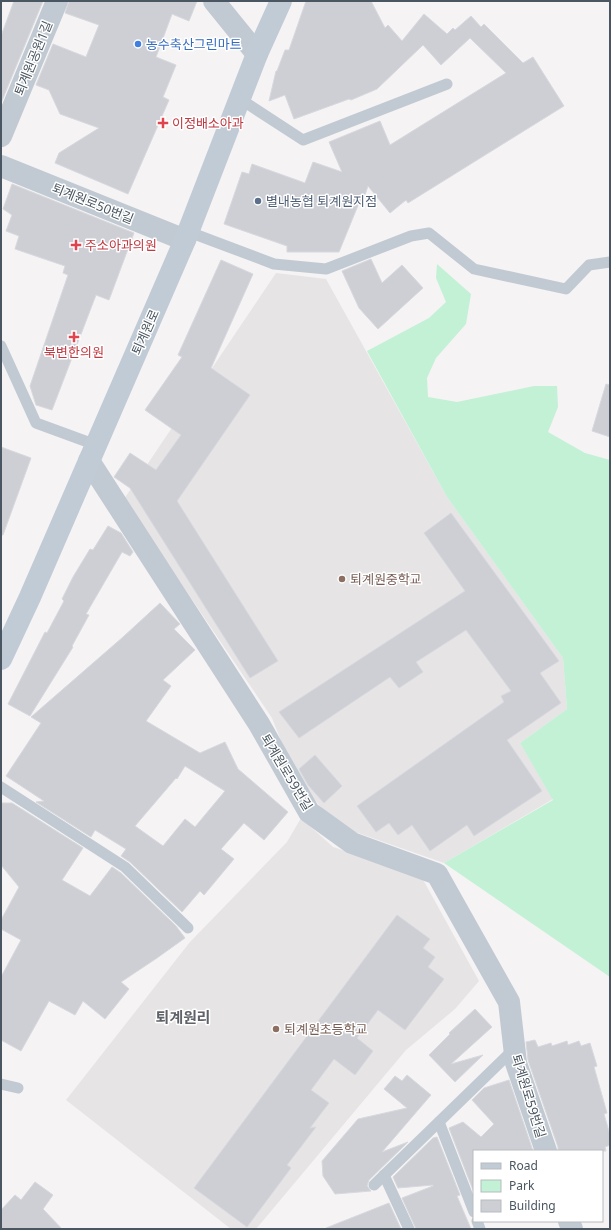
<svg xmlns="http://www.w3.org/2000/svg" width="611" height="1230" font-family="'Noto Sans','Noto Sans KR',sans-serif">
  <rect width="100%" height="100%" fill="#f5f3f3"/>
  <g fill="#e6e4e5">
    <polygon points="276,273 326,279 447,497 563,658 567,709 520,743 553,799 444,863 338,826 311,796 291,766 272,718 124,499"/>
    <polygon points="301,818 333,847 421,876 479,981 455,1009 406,1050 256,1229 231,1229 66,1100 190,942 287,842"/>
  </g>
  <polygon fill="#c3f1d5" points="437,264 471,294 466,324 436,358 427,378 428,397 457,402 534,386 557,386 558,407 548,432 585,453 610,460 610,977 444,863 553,800 520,743 567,709 563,658 447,497 367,351 429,318 446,302 436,278"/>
  <g fill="#cdcfd5" stroke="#d7d9de" fill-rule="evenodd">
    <polygon points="14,1 43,1 1,103 1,36"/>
    <polygon points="69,1 197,1 189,21 172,14 156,57 176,65 163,97 169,100 128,194 55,163 59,153 99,128 60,114 49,90 36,85 53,44 86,57 99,25 65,13"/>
    <polygon points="306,1 371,1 385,28 388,25 402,41 424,14 447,34 453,28 455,30 471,16 481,27 484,24 523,63 533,57 564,106 408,203 406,200 390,213 368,186 362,204 359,203 339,252 287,252 287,246 224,224 242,172 249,174 252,164 305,183 313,162 342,172 329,142 380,121 390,145 506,73 470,38 441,65 423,45 377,89 351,100 349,99 294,119 285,95 269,101 276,71 277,71 285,50 289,50"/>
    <polygon points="12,184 134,233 109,300 96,295 52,410 36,405 30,386 68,275 63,273 65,266 15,249 19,236 6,231 12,215 3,209"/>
    <polygon points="371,259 382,283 402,265 423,288 378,329 359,308 342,271"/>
    <polygon points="221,260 253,274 211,368 250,395 177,501 278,661 250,678 130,488 114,477 130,453 156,470 181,435 145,410 182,357 178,355"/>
    <polygon points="606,384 610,385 610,437 592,431"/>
    <polygon points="1,447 31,458 3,535 1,535"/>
    <polygon points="451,513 559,661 540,673 561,703 507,740 542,791 474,836 467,825 430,851 412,825 398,835 389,823 376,832 357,806 504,702 501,696 511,691 466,630 416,662 423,672 399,688 390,677 299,738 279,712 465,591 424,533"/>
    <polygon points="108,526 121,533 133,552 130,556 122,552 86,614 89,615 72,646 73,647 30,716 8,704 45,632 47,633 64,601 62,599 73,577 90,549 93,550"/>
    <path d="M160 603 180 624 174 629 195 650 163 680 171 686 146 721 200 753 225 742 238 769 288 812 264 840 244 823 221 849 234 859 204 895 200 891 182 912 130 862 121 856 126 849 95 830 91 837 36 802 44 801 6 776 41 723 31 717 123 637ZM185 766 225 791 195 827 185 819 163 846 135 826 176 778 177 779Z"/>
    <polygon points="315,755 342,786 324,803 308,785 299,769"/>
    <polygon points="1,803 12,803 83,848 62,880 90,896 112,867 121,873 176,926 185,938 157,958 121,982 129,989 105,1019 83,1001 75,1015 49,1001 21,1051 1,1040 1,977 21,940 1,929 1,920 19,887 1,865"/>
    <polygon points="397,915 430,939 423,948 435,957 428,967 444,979 405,1030 378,1010 357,1038 373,1051 355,1075 334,1059 311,1090 329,1103 310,1128 316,1127 287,1165 291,1168 247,1227 194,1188"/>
    <polygon points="475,1009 492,1027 451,1064 483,1055 455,1082 429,1055 450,1034 449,1033"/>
    <polygon points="535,1040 538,1047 551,1043 552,1046 567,1041 568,1045 579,1041 581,1046 590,1043 597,1066 594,1067 607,1113 604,1114 610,1135 610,1145 605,1147 606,1151 558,1151 558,1147 528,1060 526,1042"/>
    <polygon points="407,1075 431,1095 382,1152 408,1142 369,1180 367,1186 371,1191 335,1194 323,1176 322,1161 358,1119 407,1108 384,1089 395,1076 402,1081"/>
    <polygon points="509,1080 533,1151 474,1151 474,1190 473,1190 449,1128 463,1122 481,1137 494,1124 472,1100 484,1088"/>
    <polygon points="437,1137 460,1195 457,1196 471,1229 416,1229 402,1198 433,1186 433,1185 398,1188 393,1177 433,1138"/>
    <polygon points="35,1182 53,1195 43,1209 62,1229 1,1229 1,1210 15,1195 21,1200"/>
    <polygon points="389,1203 401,1229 326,1229 326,1228"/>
  </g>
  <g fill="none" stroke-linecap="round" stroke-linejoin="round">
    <g stroke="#c1cad2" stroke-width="11">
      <polyline points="240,99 303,140 447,84"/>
      <polyline points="189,232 274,264 326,269 411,236 429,233 474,269 566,289 589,265 610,262"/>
      <polyline points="1,346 36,423 96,445"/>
      <polyline points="1,787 125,867 188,928"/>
      <polyline points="1,1084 18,1088"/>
      <polyline points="439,1122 474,1212"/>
      <polyline points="384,1175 409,1229"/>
      <polyline points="374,1185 514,1049"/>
      <polyline points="477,1221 480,1229"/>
    </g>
    <g stroke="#c1cad2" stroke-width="22">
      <polyline points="214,1 257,54"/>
      <polyline points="1,136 57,1"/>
      <polyline points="1,166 185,240"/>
      <polyline points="89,461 259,724 309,812 352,843 437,874 509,1002 516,1063 546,1151"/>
      <polyline points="569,1221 572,1229"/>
    </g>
    <polyline stroke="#c1cbd6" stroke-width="22" points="1,659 30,597 185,240 257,54 281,1"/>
  </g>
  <circle fill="#3f7fe0" stroke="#fff" stroke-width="1.5" cx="138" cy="44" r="4"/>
  <g fill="#e0444e" stroke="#fff" stroke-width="1.5">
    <path d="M161 117h4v4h4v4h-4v4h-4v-4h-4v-4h4z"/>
    <path d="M74 239h4v4h4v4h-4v4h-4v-4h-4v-4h4z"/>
    <path d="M72 331h4v4h4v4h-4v4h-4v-4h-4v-4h4z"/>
  </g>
  <circle fill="#5c6f8a" stroke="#fff" stroke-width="1.5" cx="258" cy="201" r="4"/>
  <g fill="#8d6e63" stroke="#fff" stroke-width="1.5">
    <circle cx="342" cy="579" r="4"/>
    <circle cx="276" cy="1029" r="4"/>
  </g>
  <g text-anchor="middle" stroke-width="3" stroke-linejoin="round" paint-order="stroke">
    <g font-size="13" fill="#366cbe" stroke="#fff" text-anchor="start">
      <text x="146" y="49">농수축산그린마트</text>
    </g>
    <g font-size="13" fill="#4a5661" stroke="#fff">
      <text transform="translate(33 58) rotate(-68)" y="5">퇴계원공원1길</text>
      <text transform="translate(93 203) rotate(22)" y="5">퇴계원로50번길</text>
      <text transform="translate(145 332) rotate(-66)" y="5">퇴계원로</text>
      <text transform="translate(287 772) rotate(59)" y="5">퇴계원로59번길</text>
      <text transform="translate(529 1096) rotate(73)" y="5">퇴계원로59번길</text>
    </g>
    <g font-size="13" fill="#be3a42" stroke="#fff" text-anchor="start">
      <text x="172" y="128">이정배소아과</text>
      <text x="85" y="250">주소아과의원</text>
      <text x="74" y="357" text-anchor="middle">북변한의원</text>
    </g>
    <g font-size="13" fill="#4e5e75" stroke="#fff" text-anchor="start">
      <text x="266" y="206">별내농협 퇴계원지점</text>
    </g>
    <g font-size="13" fill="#785e54" stroke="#fff" text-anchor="start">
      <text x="350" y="584">퇴계원중학교</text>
      <text x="284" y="1034">퇴계원초등학교</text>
    </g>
    <g font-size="15" font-weight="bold" fill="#5f6368" stroke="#fff">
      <text x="183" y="1023">퇴계원리</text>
    </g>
  </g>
  <rect width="611" height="1230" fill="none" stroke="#4a5661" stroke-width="4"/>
  <rect x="473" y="1150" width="130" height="72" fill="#ffffff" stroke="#b7bbc0"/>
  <rect x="481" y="1163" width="20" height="6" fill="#c1cbd6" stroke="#b7bbc0"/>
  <text x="509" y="1170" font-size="12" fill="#4a5661">Road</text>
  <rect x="481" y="1180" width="20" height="12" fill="#c3f1d5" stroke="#b7bbc0"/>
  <text x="509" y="1190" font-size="12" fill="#4a5661">Park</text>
  <rect x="481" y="1200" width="20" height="12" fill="#cdcfd5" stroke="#b7bbc0"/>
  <text x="509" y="1210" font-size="12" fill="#4a5661">Building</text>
</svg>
